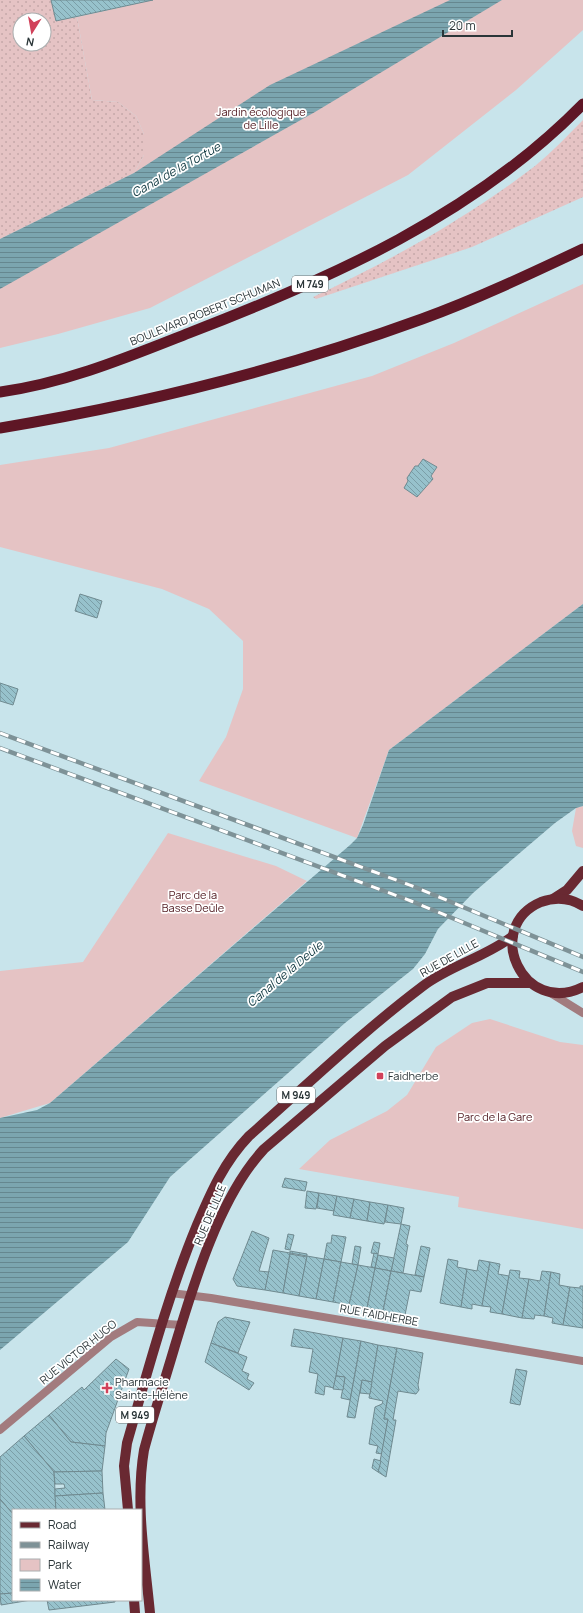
<svg xmlns="http://www.w3.org/2000/svg" width="583" height="1613" font-family="Manrope,sans-serif">
  <defs>
    <pattern id="grass-dots" width="8" height="8" patternUnits="userSpaceOnUse"><rect width="8" height="8" fill="#e5c3c4"/><path d="M2 2h.1M6 6h.1" fill="none" stroke="#c5a8a9" stroke-width="1.8" stroke-linecap="round"/></pattern>
    <pattern id="water-rules" width="6" height="5" patternUnits="userSpaceOnUse"><rect width="6" height="5" fill="#7ba5af"/><path d="M0 2.5h6" fill="none" stroke="#65878f"/></pattern>
    <pattern id="building-back-hatch" width="6" height="6" patternUnits="userSpaceOnUse"><rect width="6" height="6" fill="#97c2cc"/><path d="M-1 5l2 2M0 0l6 6M5-1l2 2" fill="none" stroke="#7b9ea7"/></pattern>
  </defs>
  <rect width="100%" height="100%" fill="#c8e4eb"/>
  <g fill="url(#grass-dots)" fill-rule="evenodd">
    <path d="M0 0H51L56 21 77 17 92 100 118 102 136 116 144 134V155L134 173 0 239ZM20 20H44V44H20Z"/>
    <path d="M583 120V197L472 247 316 299 313 297C391 260 466 219 535 166 552 152 568 135 583 120Z"/>
  </g>
  <g fill="#e5c3c4">
    <polygon points="153,0 583,0 583,30 516,90 408,175 150,308 58,334 0,348 0,239 134,173 144,155 144,134 136,116 118,102 92,100 77,17"/>
    <polygon points="583,284 583,604 389,750 357,838 199,781 226,737 243,689 243,641 209,609 162,589 0,547 0,465 109,448 372,376 454,343"/>
    <polygon points="583,806 583,848 576,846 572,831 576,808"/>
    <polygon points="168,833 276,866 307,881 50,1103 0,1118 0,971 83,962"/>
    <polygon points="490,1019 560,1042 583,1045 583,1229 458,1207 459,1197 299,1169 330,1140 387,1111 407,1095 436,1047 472,1023"/>
  </g>
  <g fill="url(#water-rules)">
    <polygon points="450,0 502,0 315,112 0,289 0,239 134,173 270,85"/>
    <polygon points="583,604 583,806 576,808 555,823 473,893 438,929 425,954 413,969 345,1023 170,1177 128,1242 0,1350 0,1118 37,1110 50,1103 350,845 357,838 363,825 389,750"/>
  </g>
  <g fill="url(#building-back-hatch)" stroke="#708a90">
    <polygon points="51,0 153,0 56,21"/>
    <polygon points="423,459 437,467 431,476 433,479 417,497 404,488 408,481 407,478 415,466 418,466"/>
    <polygon points="80,594 102,601 97,618 75,611"/>
    <polygon points="0,683 18,689 13,705 0,701"/>
    <polygon points="285,1178 307,1182 305,1191 282,1187"/>
    <polygon points="307,1191 319,1193 316,1209 305,1208"/>
    <polygon points="319,1193 337,1196 334,1211 317,1208"/>
    <polygon points="337,1196 354,1199 350,1218 333,1215"/>
    <polygon points="354,1199 370,1202 367,1221 350,1218"/>
    <polygon points="370,1202 388,1205 384,1224 367,1221"/>
    <polygon points="388,1205 404,1208 401,1224 385,1222"/>
    <polygon points="401,1224 410,1226 406,1244 408,1245 403,1273 391,1271"/>
    <polygon points="252,1231 269,1238 259,1271 269,1272 265,1290 237,1286 233,1279"/>
    <polygon points="288,1234 294,1235 290,1250 285,1249"/>
    <polygon points="332,1235 346,1237 341,1262 324,1259 327,1243 331,1243"/>
    <polygon points="374,1242 380,1243 378,1254 371,1253"/>
    <polygon points="355,1246 361,1247 358,1265 352,1264"/>
    <polygon points="421,1246 430,1248 424,1277 415,1275"/>
    <polygon points="273,1250 290,1253 283,1293 265,1290"/>
    <polygon points="290,1251 307,1254 307,1256 290,1253"/>
    <polygon points="374,1253 378,1254 375,1268 371,1267"/>
    <polygon points="290,1254 307,1257 299,1296 283,1293"/>
    <polygon points="378,1255 394,1258 391,1271 375,1268"/>
    <polygon points="307,1256 324,1259 316,1299 299,1296"/>
    <polygon points="324,1259 341,1262 333,1302 316,1299"/>
    <polygon points="448,1259 458,1261 457,1267 467,1269 461,1307 440,1303"/>
    <polygon points="479,1260 490,1262 482,1306 472,1304 472,1309 461,1307 467,1269 477,1271"/>
    <polygon points="341,1262 358,1265 349,1305 333,1302"/>
    <polygon points="490,1262 500,1264 498,1274 509,1276 502,1314 490,1312 491,1307 482,1306"/>
    <polygon points="358,1265 375,1268 367,1308 349,1305"/>
    <polygon points="375,1268 391,1271 383,1311 367,1308"/>
    <polygon points="510,1270 520,1271 519,1278 529,1279 522,1318 502,1314"/>
    <polygon points="391,1271 424,1277 421,1292 410,1290 405,1315 383,1311"/>
    <polygon points="542,1271 551,1272 544,1316 535,1315 534,1319 522,1318 529,1279 540,1281"/>
    <polygon points="551,1272 560,1274 559,1285 570,1287 563,1325 552,1323 553,1318 544,1316"/>
    <polygon points="580,1286 583,1286 583,1328 563,1325 570,1287 580,1288"/>
    <polygon points="225,1317 250,1322 238,1353 211,1343 218,1322"/>
    <polygon points="294,1329 343,1338 334,1388 325,1386 324,1395 315,1393 318,1374 309,1372 313,1349 291,1346"/>
    <polygon points="343,1338 361,1341 350,1400 341,1398 345,1377 336,1376"/>
    <polygon points="361,1341 378,1345 372,1382 362,1380 355,1418 347,1417"/>
    <polygon points="211,1343 247,1357 242,1371 249,1374 247,1379 254,1383 249,1390 205,1362"/>
    <polygon points="378,1345 397,1348 384,1419 388,1419 382,1454 376,1453 378,1446 369,1444 375,1407 382,1404 383,1401 369,1398"/>
    <polygon points="397,1348 423,1353 418,1385 419,1390 416,1394 398,1391 393,1420 396,1420 386,1477 378,1472 388,1419 384,1419"/>
    <polygon points="116,1359 129,1369 106,1433 105,1446 71,1442 49,1415 82,1387 84,1390"/>
    <polygon points="516,1369 527,1371 520,1405 510,1403"/>
    <polygon points="336,1376 345,1377 343,1390 333,1389"/>
    <polygon points="362,1380 372,1382 370,1394 360,1393"/>
    <polygon points="49,1415 71,1442 105,1446 102,1471 54,1472 24,1436"/>
    <polygon points="24,1436 54,1472 56,1510 13,1510 13,1514 0,1499 0,1457"/>
    <polygon points="374,1459 381,1461 378,1472 372,1468"/>
    <polygon points="102,1471 103,1493 55,1496 55,1489 65,1488 64,1484 55,1484 54,1472"/>
    <polygon points="103,1493 105,1510 56,1510 55,1496"/>
    <polygon points="0,1499 13,1514 13,1593 0,1594"/>
    <polygon points="13,1593 13,1600 31,1600 1,1605 0,1594"/>
    <polygon points="47,1600 115,1600 115,1602 49,1610"/>
  </g>
  <g fill="none" stroke-linecap="round" stroke-linejoin="round">
    <g stroke="#a27b7e" stroke-width="8">
      <polyline points="549,992 583,1013"/>
      <polyline points="171,1293 211,1298 583,1361"/>
      <polyline points="0,1430 111,1337 137,1322 182,1325"/>
    </g>
    <g stroke="#692932" stroke-width="10">
      <polyline points="553,899 567,890 583,871"/>
      <path d="M583 906C570 898 555 897 541 902 482 927 523 1017 583 987"/>
      <path d="M128 1510 124 1466 127 1443C148 1370 168 1295 197 1225 211 1192 224 1162 249 1136 306 1086 362 1032 423 986 451 965 486 957 513 936"/>
      <polyline points="134,1600 135,1613"/>
      <path d="M150 1613C145 1560 135 1503 144 1450 153 1416 164 1383 174 1349 193 1286 219 1197 264 1149L385 1046 452 997 487 983H530"/>
    </g>
    <g stroke="#5e1625" stroke-width="11">
      <path d="M0 392C66 383 128 357 189 333 332 278 474 215 583 104"/>
      <path d="M0 428C144 404 285 369 422 319 477 299 530 274 583 249"/>
    </g>
    <defs>
      <g id="rail">
        <polyline points="0,733 415,887 583,957"/>
        <polyline points="0,748 411,901 583,972"/>
      </g>
    </defs>
    <use href="#rail" stroke="#7e9297" stroke-width="4.5"/>
    <use href="#rail" stroke="#fff" stroke-width="3" stroke-dasharray="9" stroke-linecap="butt"/>
  </g>
  <g fill="#d1415a" stroke="#fff" stroke-width="1.5">
    <rect x="376" y="1072" width="8" height="8" rx="2"/>
    <path d="M105 1382h4v4h4v4h-4v4h-4v-4h-4v-4h4z"/>
  </g>
  <g text-anchor="middle" stroke-width="3.5" stroke-linejoin="round" paint-order="stroke">
    <g fill="#fff" stroke="#6a7274" stroke-width="1">
      <rect x="292" y="276" width="36" height="16" rx="3"/>
      <rect x="277" y="1087" width="38" height="16" rx="3"/>
      <rect x="116" y="1407" width="38" height="16" rx="3"/>
    </g>
    <g font-size="10" font-weight="bold" fill="#2a3538">
      <text x="310" y="288">M 749</text>
      <text x="296" y="1099">M 949</text>
      <text x="135" y="1419">M 949</text>
    </g>
    <g font-size="11" fill="#552127" stroke="#fff">
      <text x="261" y="116">Jardin écologique<tspan x="261" dy="13">de Lille</tspan></text>
      <text x="193" y="899">Parc de la<tspan x="193" dy="13">Basse Deûle</tspan></text>
      <text x="495" y="1121">Parc de la Gare</text>
    </g>
    <g font-size="11" fill="#2a3538" stroke="#fff">
      <text transform="translate(205 312) rotate(-22)" y="4">BOULEVARD ROBERT SCHUMAN</text>
      <text transform="translate(449 958) rotate(-29)" y="4">RUE DE LILLE</text>
      <text transform="translate(210 1215) rotate(-67)" y="4">RUE DE LILLE</text>
      <text transform="translate(379 1315) rotate(10)" y="4">RUE FAIDHERBE</text>
      <text transform="translate(78 1352) rotate(-39)" y="4">RUE VICTOR HUGO</text>
    </g>
    <g font-size="11" fill="#2a3538" stroke="#fff" text-anchor="start">
      <text x="388" y="1080">Faidherbe</text>
      <text x="115" y="1386">Pharmacie<tspan x="115" dy="13">Sainte-Hélène</tspan></text>
    </g>
    <g font-size="12" font-style="italic" fill="#113a42" stroke="#fff">
      <text transform="translate(176 170) rotate(-29)" y="4">Canal de la Tortue</text>
      <text transform="translate(285 974) rotate(-40)" y="4">Canal de la Deûle</text>
    </g>
  </g>
  <rect x="12" y="1509" width="130" height="92" fill="#ffffff" stroke="#aaaeaf"/>
  <rect x="20" y="1522" width="20" height="6" fill="#692932" stroke="#aaaeaf"/>
  <text x="48" y="1529" font-size="12" fill="#2a3538">Road</text>
  <rect x="20" y="1542" width="20" height="6" fill="#7e9297" stroke="#aaaeaf"/>
  <text x="48" y="1549" font-size="12" fill="#2a3538">Railway</text>
  <rect x="20" y="1559" width="20" height="12" fill="#e5c3c4" stroke="#aaaeaf"/>
  <text x="48" y="1569" font-size="12" fill="#2a3538">Park</text>
  <rect x="20" y="1579" width="20" height="12" fill="url(#water-rules)" stroke="#aaaeaf"/>
  <text x="48" y="1589" font-size="12" fill="#2a3538">Water</text>
  <g transform="translate(32 32) rotate(191)"><circle r="19" fill="#ffffff" stroke="#aaaeaf"/>
  <path d="M0-3L7 15L0 10L-7 15Z" fill="#d1415a"/>
  <text y="-6" font-size="11" font-weight="bold" text-anchor="middle" fill="#2a3538">N</text>
  </g>
  <path d="M443 30v6h69v-6" fill="none" stroke="#2a3538" stroke-width="2"/>
  <text x="449" y="30" font-size="12" fill="#2a3538" stroke="#ffffff" stroke-width="3" paint-order="stroke">20 m</text>
</svg>
